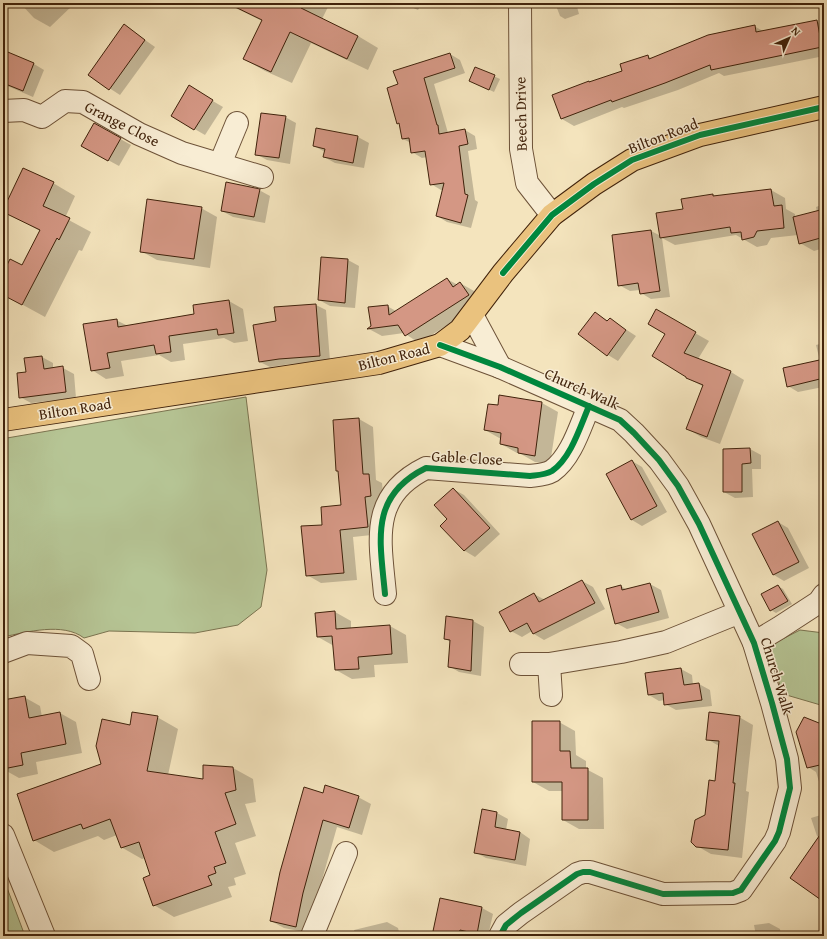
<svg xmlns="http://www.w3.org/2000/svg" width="827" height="939" font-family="'Gentium Book Plus',serif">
  <rect width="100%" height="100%" fill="#f4e4bd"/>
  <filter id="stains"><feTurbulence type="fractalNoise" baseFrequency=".005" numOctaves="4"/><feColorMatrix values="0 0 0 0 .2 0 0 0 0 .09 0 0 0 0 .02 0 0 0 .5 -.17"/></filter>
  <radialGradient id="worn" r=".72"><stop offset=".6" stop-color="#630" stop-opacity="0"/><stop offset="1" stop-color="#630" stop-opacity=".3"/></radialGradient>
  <g fill="#b6c595" stroke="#7b7450">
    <path d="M246 397 267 570 261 607 238 625 195 633 109 631 84 638C63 622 27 632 3 637V442L7 438Z"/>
    <polygon points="800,630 824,633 824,706 783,694 767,647"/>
    <polygon points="3,877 25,936 3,936"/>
  </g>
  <g fill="#0003">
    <polygon points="20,3 75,3 50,27 34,18"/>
    <polygon points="225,3 330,3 322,19 358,36 378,48 368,70 311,43 292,83 265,71 244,59 262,21"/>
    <polygon points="402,3 422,3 418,10"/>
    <polygon points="555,3 576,3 579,14 565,19 560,16"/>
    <polygon points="816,21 824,26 824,56 724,76 719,73 678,90 624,108 622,107 574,126 562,119 553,95 623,71 647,56 653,59 754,26 763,31"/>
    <polygon points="124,25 155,47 120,95 89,75"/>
    <polygon points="3,51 34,64 44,70 33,97 3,84"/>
    <polygon points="450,54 460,60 465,73 434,84 448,133 465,130 475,136 477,149 468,151 475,200 478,202 471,228 447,222 437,216 444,190 441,190 431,184 427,157 422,158 412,152 411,143 403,139 401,124 398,123 399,85"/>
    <polygon points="476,68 500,79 494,92 475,83"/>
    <polygon points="189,87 223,107 205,135 172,116"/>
    <polygon points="285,117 296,123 290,164 267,160 256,154"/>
    <polygon points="94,124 131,145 119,166 82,146"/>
    <polygon points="317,130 358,137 369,143 364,168 335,163 324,157 325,152 314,146"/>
    <polygon points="24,169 53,183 75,196 65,218 91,232 82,251 79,250 45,317 3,294 3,275 22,267 40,231 4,211"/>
    <polygon points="259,190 270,196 265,223 233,217 222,211"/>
    <polygon points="771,190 785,198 786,209 795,214 795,217 817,212 816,207 824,204 824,248 814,251 800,243 798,235 771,238 767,245 757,247 736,235 675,245 662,238 670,297 651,299 641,293 640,290 630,291 619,285 613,235 651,231 661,236 684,210 712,195 715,196"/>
    <polygon points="201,208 217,217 210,268 157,260 141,251"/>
    <polygon points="322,258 348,260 359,266 355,308 330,306 319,300"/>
    <polygon points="447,279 458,285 460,283 474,291 482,303 419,343 404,333 382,336 369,329 372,327 387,306 396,311"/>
    <polygon points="229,301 243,309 248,341 234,343 224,338 183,344 185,360 171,362 159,355 121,361 124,376 106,379 92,370 116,320 128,326 195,315"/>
    <polygon points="316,305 326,310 330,361 290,364 270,367 260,362 278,322"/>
    <polygon points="656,311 709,341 698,359 731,372 744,380 720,444 701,437 688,429 704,387 687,378"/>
    <polygon points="595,313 608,321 610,319 636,336 618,361 608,355"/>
    <polygon points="824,343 824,390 823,387 798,392 788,386 820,361 816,345"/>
    <polygon points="42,357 53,363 53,369 63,368 74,374 76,398 31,403 20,397 27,373"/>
    <polygon points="500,396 542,403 558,412 550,464 535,462 521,454 517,453 501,444 501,439 485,430 499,406"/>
    <polygon points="359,419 373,427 376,480 382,483 384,504 381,534 353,537 357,580 321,583 307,575 323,526 343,506 339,472 337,471 334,421"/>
    <polygon points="750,449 761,455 761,469 752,469 753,497 735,498 724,492 724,450"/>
    <polygon points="632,461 642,467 667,512 642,526 632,520 607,474"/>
    <polygon points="453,489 464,495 500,534 475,557 465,551 442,526 448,519"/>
    <polygon points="778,522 788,528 809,568 784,581 774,575 753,534"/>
    <polygon points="582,581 593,587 605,609 544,640 534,634 532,631 522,637 511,631 534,594 545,600"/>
    <polygon points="650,584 661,590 669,618 627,629 616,623 621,586 627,590"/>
    <polygon points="778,586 783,589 792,604 776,613 771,610"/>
    <polygon points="335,612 351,621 351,629 390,626 406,635 408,663 374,665 375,677 352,679 336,670 334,646 318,637"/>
    <polygon points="447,617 473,621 484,627 481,676 459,672 449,666 450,642 445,638"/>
    <polygon points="681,669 692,675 693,685 699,684 710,690 712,706 676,710 665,704 665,700 659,701 649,695"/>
    <polygon points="24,697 40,706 42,717 60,713 76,722 82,753 36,762 38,774 19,778 3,769 3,701"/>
    <polygon points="157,717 178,729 168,775 204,780 233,768 253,779 256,802 245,804 256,836 235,843 246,874 234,878 236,885 228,887 232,897 174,917 154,905 152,876 146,858 142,859 121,847 117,835 104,840 98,836 54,852 34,840 103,765 131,726"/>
    <polygon points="739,717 753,725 746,791 749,792 742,858 711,854 697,846 716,782 719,746 707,739"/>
    <polygon points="559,722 575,731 576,755 586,761 586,769 603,778 604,829 579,829 563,820 563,791 549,791 533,782"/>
    <polygon points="824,726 824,798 816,772 808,767"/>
    <polygon points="323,794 358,797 371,804 362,835 337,827 316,901 309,933 284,928 271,921"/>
    <polygon points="483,810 497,813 508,819 506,830 520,832 530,839 526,866 486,858 475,852"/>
    <polygon points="824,814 824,838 822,839 817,836 811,818"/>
    <polygon points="824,852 824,900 791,877"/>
    <polygon points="441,899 482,908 493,914 488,936 433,936"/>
    <polygon points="387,922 398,928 400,936 355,936 354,930"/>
    <polygon points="769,923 780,929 781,936 756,936 754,925"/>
    <polygon points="257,934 262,936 252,936"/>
  </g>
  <g fill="#d49784" stroke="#40220b">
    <polygon points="227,3 303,3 301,8 358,36 347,59 290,32 271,72 243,59 262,20"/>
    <polygon points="817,20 822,47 711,70 710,65 665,83 612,102 611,100 561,119 552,95 589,81 589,82 622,71 620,64 648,55 649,59 708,35 755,25 756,32"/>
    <polygon points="124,24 145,40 109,90 88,75"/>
    <polygon points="3,50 34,63 23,91 3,83"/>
    <polygon points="450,53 455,68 424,78 437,125 438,125 439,134 465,129 468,144 459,146 465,194 468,195 461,223 436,216 444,183 430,185 425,151 411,153 409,138 402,139 399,123 397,124 387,88 398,84 393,71"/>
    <polygon points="475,67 495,75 489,90 469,81"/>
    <polygon points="189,85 213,100 194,130 171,116"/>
    <polygon points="261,113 286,116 279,158 255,155"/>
    <polygon points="94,123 121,138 108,161 81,146"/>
    <polygon points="316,128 358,136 353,163 323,157 325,149 313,146"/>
    <polygon points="23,168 54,182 43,206 70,218 59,240 57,238 22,305 3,295 3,273 10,259 22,265 40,230 3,212 3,210"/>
    <polygon points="226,182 260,189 254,217 221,211"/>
    <polygon points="771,189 774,206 782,205 784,228 757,231 754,237 742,240 741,232 731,233 730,227 660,238 656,213 683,209 681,199 713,194 713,196"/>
    <polygon points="147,199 202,207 194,259 140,252"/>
    <polygon points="824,209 824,237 799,244 793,217"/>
    <polygon points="651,230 660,291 640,294 638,283 618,286 612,235"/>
    <polygon points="321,257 348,259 345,303 318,300"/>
    <polygon points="447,278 453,287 460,282 469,295 405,336 398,325 367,329 371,326 368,307 388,305 389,315"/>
    <polygon points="229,300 234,333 218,335 217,329 169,336 171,352 156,354 154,345 107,353 110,368 91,371 83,324 117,319 118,327 194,314 193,305"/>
    <polygon points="316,304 320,356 279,359 259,362 253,325 276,321 274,307"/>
    <polygon points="656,309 696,332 684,353 731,371 707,437 686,429 703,385 686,378 686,377 652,356 665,334 648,324"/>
    <polygon points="595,312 607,321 610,318 626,330 607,356 578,334"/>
    <polygon points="42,356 44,369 63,366 66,392 19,398 17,373 26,372 24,358"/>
    <polygon points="824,359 824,378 787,387 783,368"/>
    <polygon points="499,395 542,402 535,456 518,453 518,448 500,444 501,433 484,430 488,404 498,405"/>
    <polygon points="359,418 363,474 369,474 371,496 365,497 368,527 340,530 344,573 306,576 301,526 322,525 321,507 341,505 338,471 336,471 333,420"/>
    <polygon points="750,448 751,463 742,464 742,492 723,492 723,449"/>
    <polygon points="632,460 657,506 631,520 606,474"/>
    <polygon points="453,488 490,528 464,551 440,526 447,519 434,505"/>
    <polygon points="778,521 799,562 773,575 752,534"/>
    <polygon points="582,580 595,603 533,634 527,623 510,632 499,612 534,593 539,602"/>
    <polygon points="650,583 659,612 615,624 606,589 621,585 622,590"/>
    <polygon points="778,585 788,601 770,611 761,594"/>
    <polygon points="335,611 336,629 390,625 392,654 358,657 359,669 335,670 332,636 317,637 315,613"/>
    <polygon points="446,616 473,620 471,671 448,667 450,640 444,639"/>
    <polygon points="681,668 684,685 699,683 702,700 664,705 663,693 648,695 645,673"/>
    <polygon points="25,696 29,718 60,712 66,744 21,753 23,765 3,769 3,700"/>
    <polygon points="132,712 158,716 147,771 203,779 203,765 233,767 236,790 225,793 236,824 215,832 226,863 214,867 216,873 208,876 212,885 153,906 143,878 150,875 139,842 121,848 110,819 83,829 81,824 33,841 17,794 101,764 96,746 102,719 130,725"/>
    <polygon points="709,712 740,716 733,783 735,783 728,850 696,847 691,842 695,820 705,815 709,780 715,781 719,741 706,740"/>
    <polygon points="804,717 824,725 824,764 807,768 796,732"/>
    <polygon points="532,721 560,721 560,751 570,751 571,768 588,768 588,820 562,820 562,782 532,782"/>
    <polygon points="325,785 359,796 349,828 323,820 303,893 296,927 270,921 280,872 304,787 323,793"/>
    <polygon points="482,809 497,812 495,827 520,832 515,860 474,853"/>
    <polygon points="824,829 824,877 821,881 824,888 824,902 790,878"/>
    <polygon points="440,898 482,907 477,934 460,930 458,936 432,936"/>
  </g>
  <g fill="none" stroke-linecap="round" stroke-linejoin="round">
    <defs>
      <g id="minor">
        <polyline points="520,3 521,149 527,183 552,215"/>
        <polyline points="3,111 24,110 42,117 65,101 83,102 139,134 182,153 262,177"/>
        <polyline points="220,164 237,123"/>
        <polyline points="472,315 500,367"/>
        <polyline points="440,345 500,367 620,420 634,433 659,460 678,486 699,524 754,643 772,703 787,759 790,788 779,832 775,841 741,890 733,893 663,894 590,872 583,872 577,874 521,913 506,925 500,936"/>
        <path d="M385 594C380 540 369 496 426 468L530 476C538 475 545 475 552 471 571 458 580 427 589 406"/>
        <polyline points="754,643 779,628 819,602 824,595"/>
        <polyline points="3,652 27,643 71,646 82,654 89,679"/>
        <polyline points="521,664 549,664 621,652 666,642 740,612"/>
        <polyline points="549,664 551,695"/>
        <polyline points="3,835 44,936"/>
        <polyline points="312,936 346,853"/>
      </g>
      <polyline id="major" points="3,420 379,363 440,345 460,330 503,273 552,215 594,184 632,160 700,135 824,107"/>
    </defs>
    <use href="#minor" stroke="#6d5238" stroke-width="24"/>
    <use href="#major" stroke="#40220b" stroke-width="24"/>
    <use href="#minor" stroke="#f8edd4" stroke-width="22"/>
    <use href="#major" stroke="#eac27e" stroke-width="22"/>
    <defs>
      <g id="cycleway">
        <polyline points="503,273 552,215 594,184 632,160 700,135 824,107"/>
        <polyline points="440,345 500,367 620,420 634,433 659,460 678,486 699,524 754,643 772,703 787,759 790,788 779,832 775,841 741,890 733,893 663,894 590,872 583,872 577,874 521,913 506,925 500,936"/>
        <path d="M385 594C380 540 369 496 426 468L530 476C538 475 545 475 552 471 571 458 580 427 589 406"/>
      </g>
    </defs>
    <use href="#cycleway" stroke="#f8edd4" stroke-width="8"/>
    <use href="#cycleway" stroke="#00873e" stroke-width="6"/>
  </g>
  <g text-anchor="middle" stroke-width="3" stroke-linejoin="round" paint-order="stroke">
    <g font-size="15" fill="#40220b" stroke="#f8edd4">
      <text transform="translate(521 114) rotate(-91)" y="5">Beech Drive</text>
      <text transform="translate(122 124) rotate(27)" y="5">Grange Close</text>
      <text transform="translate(663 136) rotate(-21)" y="5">Bilton Road</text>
      <text transform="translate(394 357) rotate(-14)" y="5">Bilton Road</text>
      <text transform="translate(582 389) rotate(24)" y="5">Church Walk</text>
      <text transform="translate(75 409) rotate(-9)" y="5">Bilton Road</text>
      <text transform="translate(467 458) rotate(3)" y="5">Gable Close</text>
      <text transform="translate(777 676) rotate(73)" y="5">Church Walk</text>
    </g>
  </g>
  <rect width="827" height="939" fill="none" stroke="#f4e4bd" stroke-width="16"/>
  <rect x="4" y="4" width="819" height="931" fill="none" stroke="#40220b" stroke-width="2"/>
  <rect x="8" y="8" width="811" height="923" fill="none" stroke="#40220b"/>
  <g transform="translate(789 38) rotate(45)" stroke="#f8edd4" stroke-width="3" paint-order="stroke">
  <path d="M0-3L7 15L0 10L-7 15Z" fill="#40220b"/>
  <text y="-6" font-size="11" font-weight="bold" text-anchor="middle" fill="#40220b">N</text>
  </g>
  <rect width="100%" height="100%" filter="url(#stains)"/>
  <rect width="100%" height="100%" fill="url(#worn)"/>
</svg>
